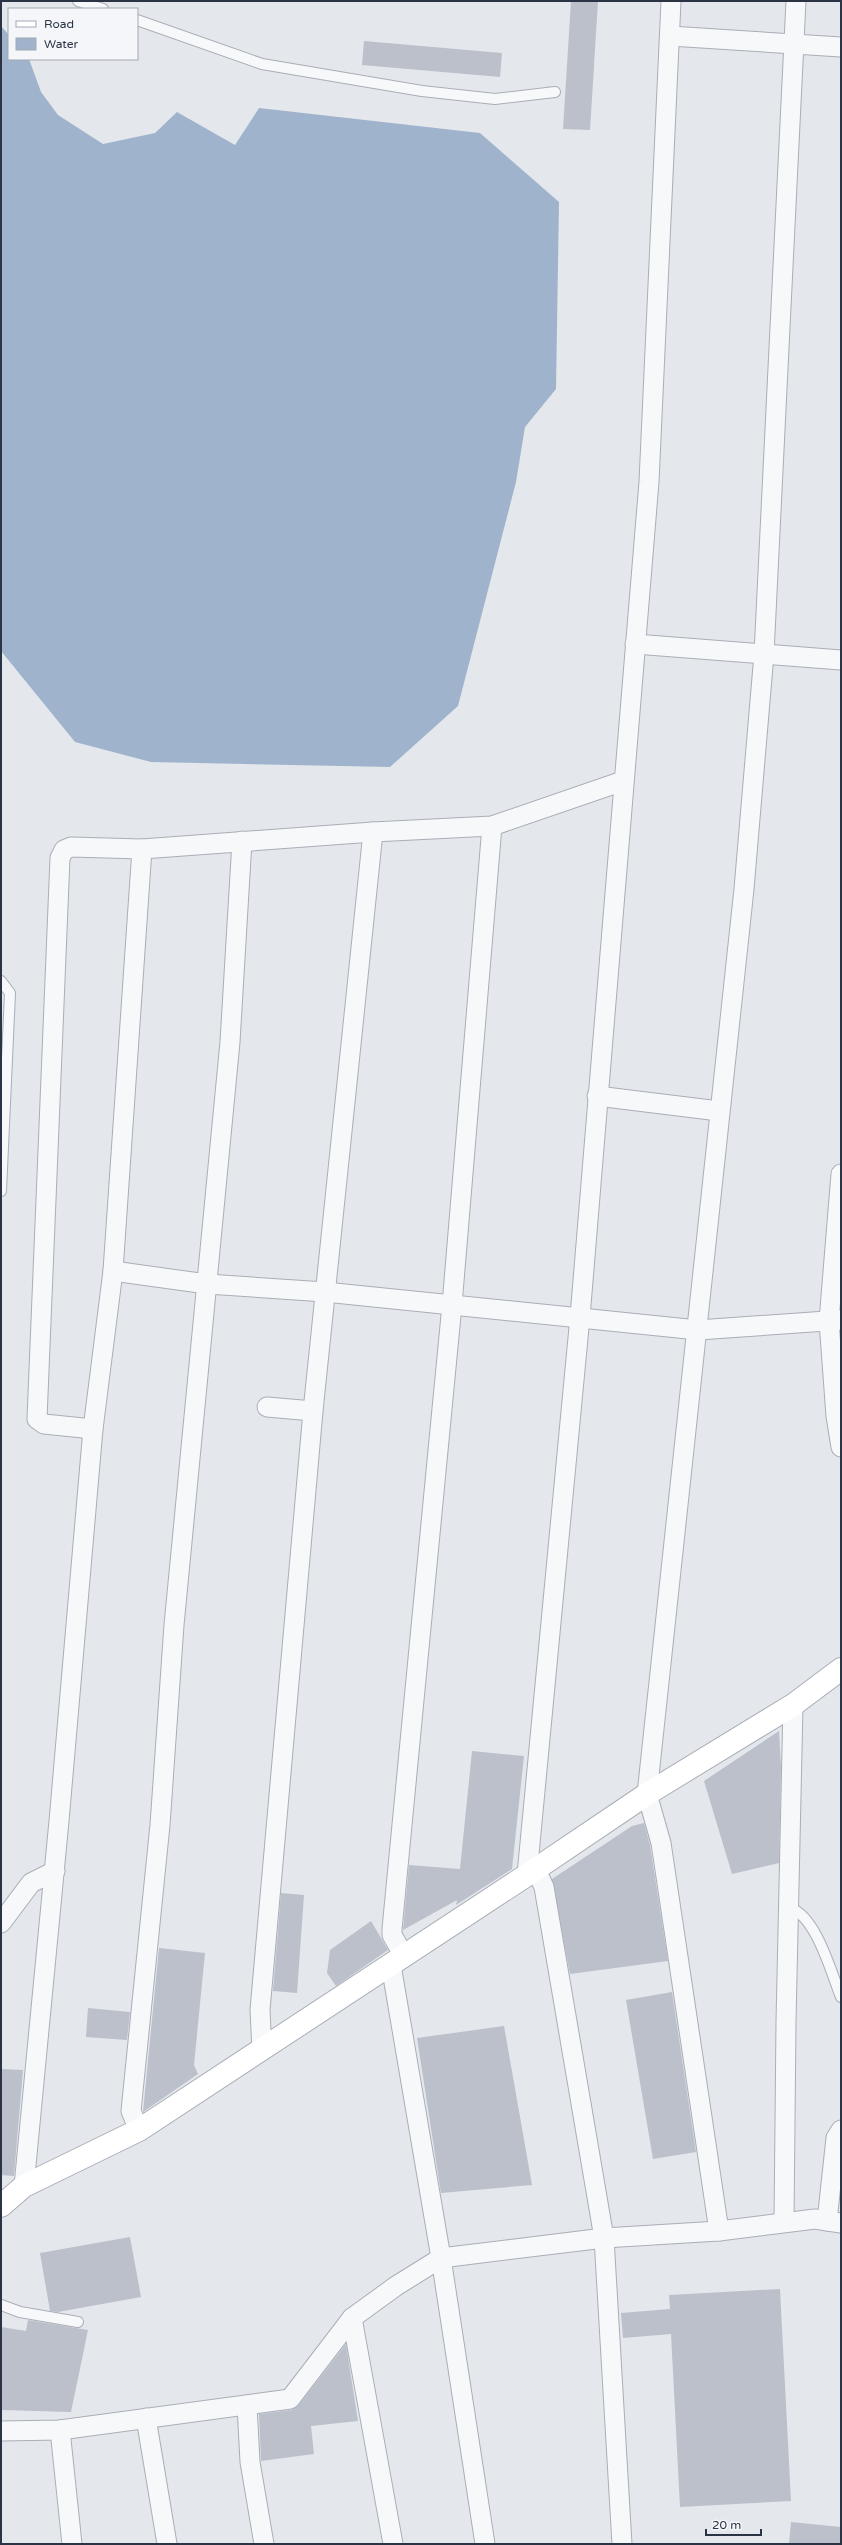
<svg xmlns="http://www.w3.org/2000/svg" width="842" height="2545" font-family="'Varela Round',sans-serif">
  <rect width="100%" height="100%" fill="#e4e7ec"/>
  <polygon fill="#9fb4cc" points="1,26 9,35 9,59 29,59 41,92 58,115 103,144 155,133 177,112 235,145 259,108 480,133 559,202 556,389 525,427 516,482 458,706 390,767 151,762 75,742 1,651"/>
  <g fill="#bbc0ca">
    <polygon points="571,1 598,1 590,130 563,129"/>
    <polygon points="364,41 502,53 500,77 362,65"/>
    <polygon points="779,1731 781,1767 779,1863 732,1874 704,1781"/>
    <polygon points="472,1751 524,1756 512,1869 456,1905 457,1900 403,1930 409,1865 460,1869"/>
    <polygon points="644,1823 650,1845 668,1961 570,1974 552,1879 632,1826"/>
    <polygon points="281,1893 304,1895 297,1993 273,1991"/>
    <polygon points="371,1921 388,1950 336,1986 327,1973 330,1950"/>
    <polygon points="159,1948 205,1953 194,2065 198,2074 143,2112"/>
    <polygon points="672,1992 696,2152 653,2159 626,2000"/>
    <polygon points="88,2008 130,2012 127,2040 86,2037"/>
    <polygon points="504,2026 532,2185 441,2193 417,2038"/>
    <polygon points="1,2069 23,2070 14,2176 1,2175"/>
    <polygon points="130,2237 141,2297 58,2312 50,2311 40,2253"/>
    <polygon points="780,2289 791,2501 680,2507 671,2334 623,2338 621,2313 670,2309 669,2295"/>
    <polygon points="28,2320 88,2330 71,2412 1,2410 1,2327 26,2331"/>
    <polygon points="346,2344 358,2421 311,2426 314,2454 261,2461 259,2414 291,2410 298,2406"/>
    <polygon points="791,2522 841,2527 841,2544 789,2544"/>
  </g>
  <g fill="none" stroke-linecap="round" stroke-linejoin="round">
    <defs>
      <g id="lane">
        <polyline points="78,1 103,9"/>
        <polyline points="137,20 262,64 422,91 495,99 555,92"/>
        <polyline points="1,981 10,993 1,1191"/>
        <path d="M790 1908C816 1916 831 1972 841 1997"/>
        <polyline points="1,2305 20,2312 78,2322"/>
      </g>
      <g id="street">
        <polyline points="670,36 841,47"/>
        <polyline points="635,644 841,660"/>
        <polyline points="597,1096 719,1111"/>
        <polyline points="841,1174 829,1321 836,1416 841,1447"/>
        <polyline points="113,1271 207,1284 325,1292 698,1330 841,1320"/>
        <polyline points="267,1407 313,1411"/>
        <polyline points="93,1429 44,1424 37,1419 60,858 64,850 71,847 142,849 373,832 492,826 623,781"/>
        <polyline points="536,1870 544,1887 604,2238 622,2544"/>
        <polyline points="527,1875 580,1317 649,482 671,1"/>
        <polyline points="1,1923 31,1883 55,1871"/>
        <polyline points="404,1956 392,1935 392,1929 452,1305 492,826"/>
        <polyline points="391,1965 441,2258 485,2544"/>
        <polyline points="262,2050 260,2010 313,1411 373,832"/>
        <polyline points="139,2130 131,2111 160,1825 174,1625 230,1042 242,841"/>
        <polyline points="24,2186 59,1821 93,1429 113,1271 142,849"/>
        <polyline points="827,2221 836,2138 841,2130"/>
        <polyline points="784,2222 786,2022 793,1705"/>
        <polyline points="719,2231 661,1843 647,1794 744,889 764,654 796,1"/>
        <polyline points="352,2318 393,2544"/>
        <polyline points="247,2405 250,2462 264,2544"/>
        <polyline points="146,2418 167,2544"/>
        <polyline points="60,2430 72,2544"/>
        <polyline points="1,2431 60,2430 290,2399 352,2318 396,2286 441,2258 604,2238 719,2231 815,2219 841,2223"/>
      </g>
      <polyline id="secondary" points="1,2206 24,2186 139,2130 527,1875 647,1794 793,1705 841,1669"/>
    </defs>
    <use href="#lane" stroke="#a9aeb7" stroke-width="12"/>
    <use href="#street" stroke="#a9aeb7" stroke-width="21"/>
    <use href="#secondary" stroke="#a9aeb7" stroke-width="24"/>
    <use href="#lane" stroke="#f7f8fa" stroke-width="10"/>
    <use href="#street" stroke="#f7f8fa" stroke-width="19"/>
    <use href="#secondary" stroke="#fff" stroke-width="22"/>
  </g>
  <rect width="842" height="2545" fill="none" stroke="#2b3445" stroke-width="4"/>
  <rect x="8" y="8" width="130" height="52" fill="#f4f6f9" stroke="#a4a8b1"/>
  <rect x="16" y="21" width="20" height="6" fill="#ffffff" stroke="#a4a8b1"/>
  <text x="44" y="28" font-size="12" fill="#2b3445">Road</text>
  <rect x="16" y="38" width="20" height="12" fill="#9fb4cc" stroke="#a4a8b1"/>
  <text x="44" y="48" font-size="12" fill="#2b3445">Water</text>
  <path d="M706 2529v6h55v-6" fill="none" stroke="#2b3445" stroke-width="2"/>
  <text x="712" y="2529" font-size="12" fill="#2b3445" stroke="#f4f6f9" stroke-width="3" paint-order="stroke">20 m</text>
</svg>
